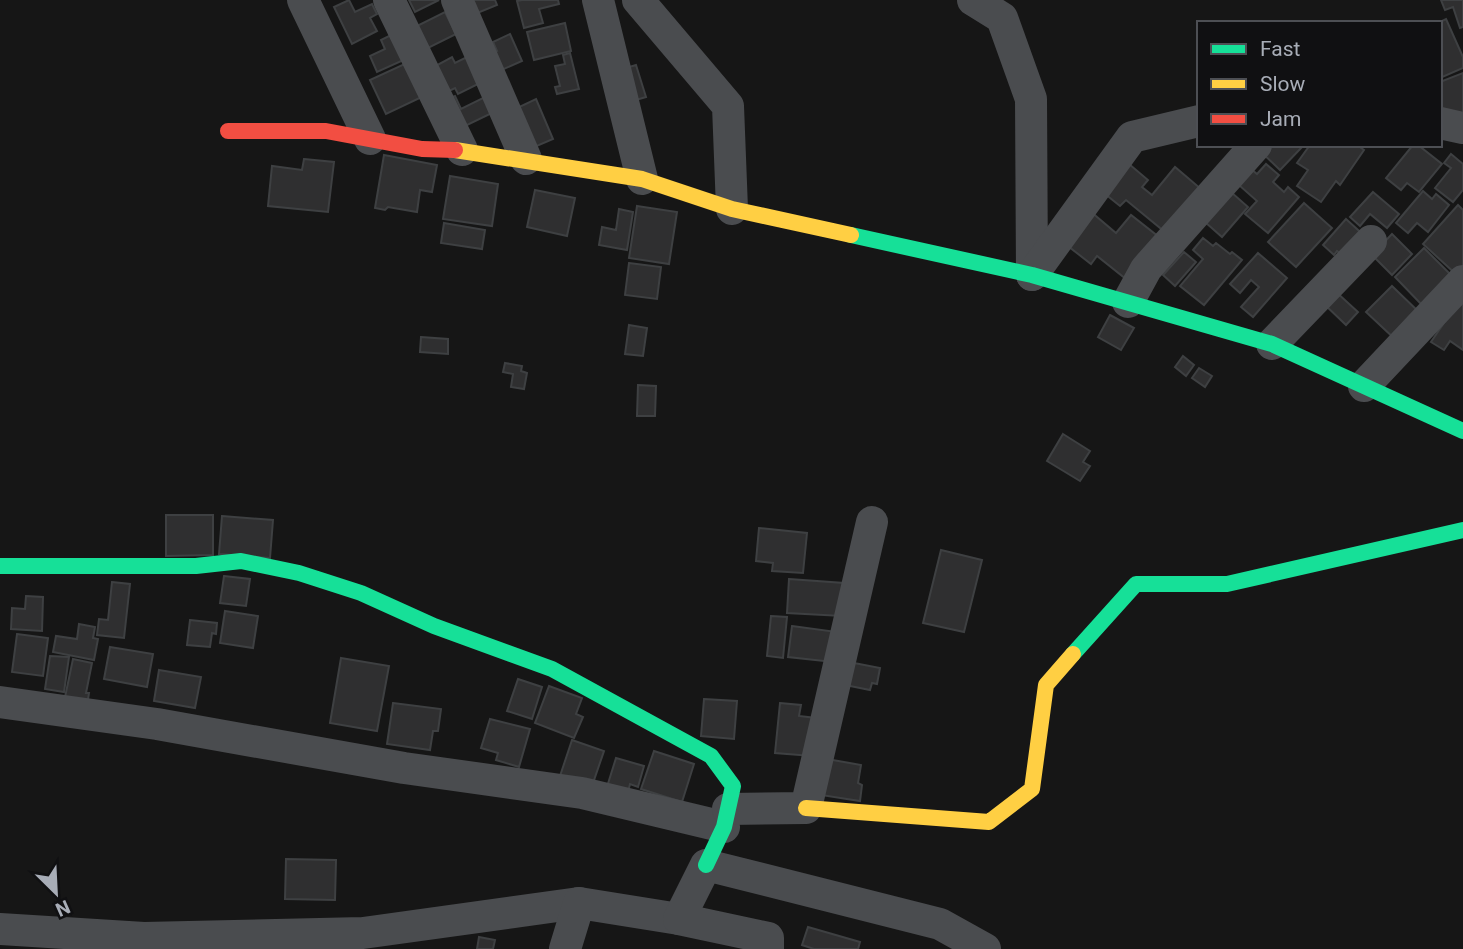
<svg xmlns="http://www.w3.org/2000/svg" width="1463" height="949" font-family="Roboto,sans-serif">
  <rect width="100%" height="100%" fill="#161616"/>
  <g fill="#2f2f30" stroke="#3e4042" stroke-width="2">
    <polygon points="349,0 355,12 372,4 377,14 370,18 377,31 352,44 334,7"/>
    <polygon points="409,0 439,0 415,12"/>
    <polygon points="463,0 495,0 497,5 470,16"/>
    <polygon points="522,0 558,0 559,4 539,9 543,23 524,28 517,1"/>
    <polygon points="1441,0 1463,0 1463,27 1460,28 1453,7 1445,10"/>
    <polygon points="445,12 456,34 422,51 411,29"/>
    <polygon points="1446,19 1463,57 1463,68 1440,78 1440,23 1438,23"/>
    <polygon points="565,23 571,51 534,60 527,32"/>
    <polygon points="397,32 408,58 377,72 370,56 385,49 381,40"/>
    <polygon points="510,34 522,61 497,72 489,54 497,51 493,42"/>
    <polygon points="570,53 579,89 557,94 555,87 560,86 555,66 565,64 563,55"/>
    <polygon points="469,56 482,82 458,94 455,88 443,94 430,69 452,57 455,63"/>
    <polygon points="411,61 426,95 386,114 370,80"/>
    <polygon points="636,65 646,97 629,102 619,70"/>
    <polygon points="1463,73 1463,115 1447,121 1440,105 1440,82"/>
    <polygon points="489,95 496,111 461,128 447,99 455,96 461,109"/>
    <polygon points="536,99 553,139 532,148 515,109"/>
    <polygon points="1263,145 1304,145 1280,170 1259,150"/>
    <polygon points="1310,145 1357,145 1364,150 1340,185 1336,181 1321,202 1297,186 1308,170 1297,163"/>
    <polygon points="1413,145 1418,145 1442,164 1419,192 1407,183 1401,190 1386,178"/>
    <polygon points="1451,154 1463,164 1463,190 1453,202 1435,188 1451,168 1444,163"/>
    <polygon points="384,155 437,165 432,192 420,190 417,212 388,207 385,210 375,208"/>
    <polygon points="304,159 334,162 328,212 268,206 272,166 302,170"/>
    <polygon points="1244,163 1257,174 1266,164 1279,175 1273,182 1284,192 1288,187 1299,197 1268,233 1245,214 1257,201 1231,178"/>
    <polygon points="1129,164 1148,180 1142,187 1152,195 1175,167 1201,189 1165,232 1126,200 1120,206 1104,193"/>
    <polygon points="450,176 498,184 492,226 443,219"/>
    <polygon points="1223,185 1248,207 1222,237 1197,215"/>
    <polygon points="535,190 575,198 567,236 527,227"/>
    <polygon points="1423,191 1432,199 1436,194 1449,205 1428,232 1417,223 1408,233 1396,223"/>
    <polygon points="1373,192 1399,214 1387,228 1370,214 1360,226 1350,217"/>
    <polygon points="1304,203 1332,228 1296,267 1268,242"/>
    <polygon points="1458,205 1463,210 1463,271 1458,276 1423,244"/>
    <polygon points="637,206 677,212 669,264 629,258"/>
    <polygon points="619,209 633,212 627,250 599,245 602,227 616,230"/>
    <polygon points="1090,211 1116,233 1131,215 1164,241 1131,283 1097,256 1091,264 1064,243"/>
    <polygon points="1346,219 1368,239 1349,261 1337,251 1334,255 1323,245"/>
    <polygon points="444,223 485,230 482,249 441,243"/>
    <polygon points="1392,234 1412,254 1392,275 1372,255"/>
    <polygon points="1203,238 1213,246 1216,243 1230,254 1232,252 1242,260 1204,305 1180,286 1203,259 1193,250"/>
    <polygon points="1424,248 1453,277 1423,306 1395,277"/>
    <polygon points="1184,252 1196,262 1175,286 1163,275"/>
    <polygon points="1258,253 1287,278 1253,317 1241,307 1259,287 1251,280 1240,293 1230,284"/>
    <polygon points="629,263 661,267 657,299 625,295"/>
    <polygon points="1392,286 1421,314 1396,340 1366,312"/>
    <polygon points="1335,291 1358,312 1346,325 1324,304"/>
    <polygon points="1463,295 1463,350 1450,341 1444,350 1431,342"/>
    <polygon points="1110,315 1134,328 1121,350 1098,337"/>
    <polygon points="629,325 647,328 643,356 625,354"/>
    <polygon points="421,337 448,339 448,354 420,352"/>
    <polygon points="1183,356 1194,365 1186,376 1175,367"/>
    <polygon points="505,363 522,366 521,371 527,373 524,389 511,387 513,374 503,372"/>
    <polygon points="1199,368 1212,376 1205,387 1192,378"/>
    <polygon points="638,385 656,386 655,416 637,416"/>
    <polygon points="1063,434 1090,451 1083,462 1090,466 1080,481 1047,461"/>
    <polygon points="166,515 213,515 213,555 166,556"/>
    <polygon points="222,516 273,520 270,558 219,554"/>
    <polygon points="759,528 807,533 803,573 772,571 773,563 756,561"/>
    <polygon points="941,550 982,560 964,632 923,623"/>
    <polygon points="224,576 250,579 246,606 220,603"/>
    <polygon points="789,579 844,583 842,616 787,613"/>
    <polygon points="112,582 130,584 124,638 97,635 99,619 108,620"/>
    <polygon points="26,596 43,597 42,631 11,629 12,608 25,609"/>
    <polygon points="225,611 258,616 253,648 220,643"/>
    <polygon points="771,616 787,617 783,658 767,656"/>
    <polygon points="190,620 217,623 216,634 212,633 210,647 187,645"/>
    <polygon points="79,624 95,627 93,638 98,639 94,660 53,652 56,636 77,639"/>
    <polygon points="792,626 837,632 833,662 788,657"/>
    <polygon points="17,634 48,638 43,676 12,672"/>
    <polygon points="110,647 153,654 147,687 104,679"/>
    <polygon points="50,656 69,657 64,692 45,689"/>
    <polygon points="341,658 389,666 377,731 330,723"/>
    <polygon points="73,659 92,663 86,693 89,693 87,706 64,702"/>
    <polygon points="849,662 880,668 877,684 872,683 870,690 845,685"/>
    <polygon points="159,670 201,677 195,708 154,701"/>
    <polygon points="518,679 542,687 532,719 507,711"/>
    <polygon points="549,686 582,698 576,714 583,717 574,738 535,723"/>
    <polygon points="704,699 737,701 734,739 701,736"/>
    <polygon points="393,703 441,709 438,731 433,731 430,750 387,744"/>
    <polygon points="780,703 801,705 799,716 816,718 812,756 775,753"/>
    <polygon points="490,719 530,729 519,767 496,760 498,753 481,748"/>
    <polygon points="572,740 604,751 592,786 560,776"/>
    <polygon points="654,751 694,764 682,802 641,789"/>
    <polygon points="616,758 644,766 638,787 630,784 627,796 606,790"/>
    <polygon points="827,759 861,765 858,783 862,785 860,801 821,795"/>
    <polygon points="286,859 336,860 335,900 285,899"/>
    <polygon points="808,927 860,942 858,949 814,949 802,945"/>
    <polygon points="479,937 495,940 493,949 477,949"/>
  </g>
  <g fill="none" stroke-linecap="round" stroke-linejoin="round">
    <g stroke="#4a4c4f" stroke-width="32">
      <polyline points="303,0 370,139"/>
      <polyline points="389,0 462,150"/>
      <polyline points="457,0 526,159"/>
      <polyline points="598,0 642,179"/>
      <polyline points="638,0 728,106 732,209"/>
      <polyline points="973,0 1002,18 1031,99 1032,275"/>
      <polyline points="1440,123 1463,128"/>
      <polyline points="1032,275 1132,137 1199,121"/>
      <polyline points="1128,302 1146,269 1256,145"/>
      <polyline points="1272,344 1371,241"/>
      <polyline points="1364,386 1463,281"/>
      <polyline points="0,702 157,724 404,768 582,793 724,827"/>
      <polyline points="728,809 806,808 872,522"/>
      <polyline points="0,929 144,938 363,933 579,903"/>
      <polyline points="565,949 579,903 679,919"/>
      <polyline points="768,949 768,938 679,919 706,865 940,924 985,949"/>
    </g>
    <g stroke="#16e098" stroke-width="16">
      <polyline points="851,235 1032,275 1272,344 1463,431"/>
      <polyline points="0,566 196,566 241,561 299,573 361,593 434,626 552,669 711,756 733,786 724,827 706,865"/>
      <polyline points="1073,654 1136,584 1227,584 1463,530"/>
    </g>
    <g stroke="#ffcf43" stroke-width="16">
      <polyline points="455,150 642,179 732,209 851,235"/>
      <polyline points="806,808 989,822 1032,789 1046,685 1073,654"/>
    </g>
    <polyline stroke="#f24e42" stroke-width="16" points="228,131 326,131 422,149 455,150"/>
  </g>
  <rect x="1197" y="21" width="245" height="126" fill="#101012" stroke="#4d4f54" stroke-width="2"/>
  <rect x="1211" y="44" width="35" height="10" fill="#16e098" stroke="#4d4f54" stroke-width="2"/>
  <text x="1260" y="56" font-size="21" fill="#a8adb7">Fast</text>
  <rect x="1211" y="79" width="35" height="10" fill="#ffcf43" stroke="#4d4f54" stroke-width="2"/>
  <text x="1260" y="91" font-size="21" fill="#a8adb7">Slow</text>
  <rect x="1211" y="114" width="35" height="10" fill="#f24e42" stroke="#4d4f54" stroke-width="2"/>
  <text x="1260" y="126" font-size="21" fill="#a8adb7">Jam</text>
  <g transform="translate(56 893) rotate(156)" stroke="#101012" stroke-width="5" paint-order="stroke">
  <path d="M0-5L12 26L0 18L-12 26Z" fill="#a8adb7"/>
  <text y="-10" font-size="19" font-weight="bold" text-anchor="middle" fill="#a8adb7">N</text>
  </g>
</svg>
